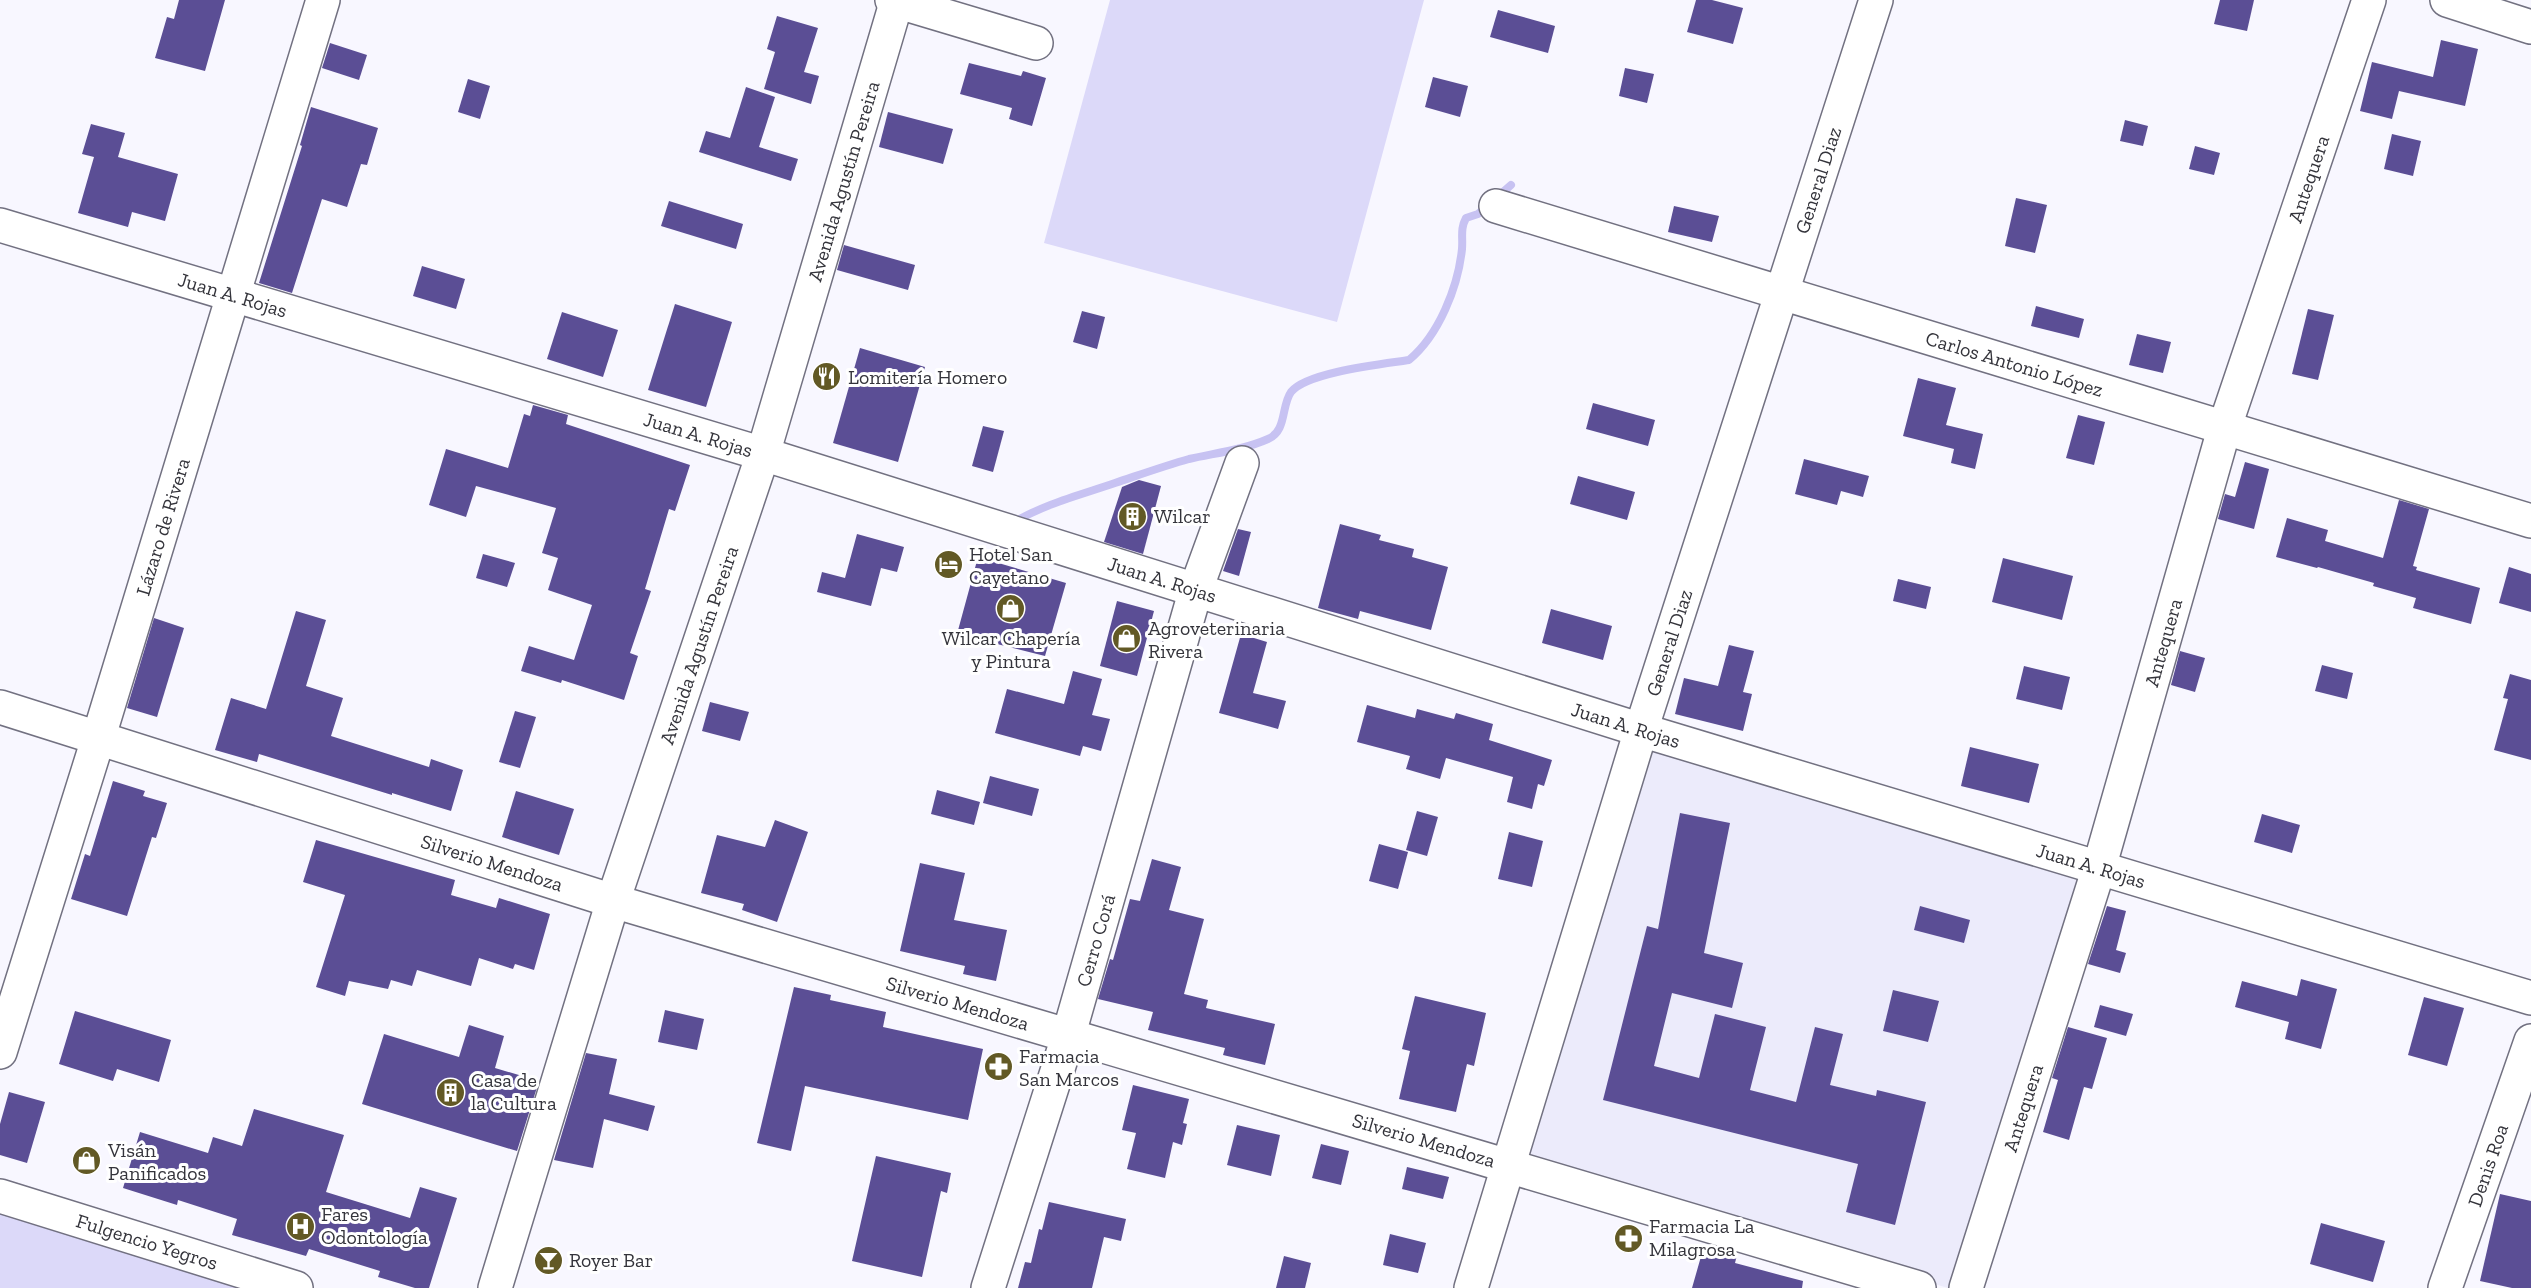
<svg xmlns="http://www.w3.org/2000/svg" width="2531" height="1288" font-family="'Zilla Slab',serif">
  <rect width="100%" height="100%" fill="#f8f7ff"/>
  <polygon fill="#ecebfb" points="1656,741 2087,874 1957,1288 1948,1288 1517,1160"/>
  <g fill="#dcd9f9">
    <polygon points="1110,0 1424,0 1337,322 1044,243"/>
    <polygon points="0,1201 282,1288 0,1288"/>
  </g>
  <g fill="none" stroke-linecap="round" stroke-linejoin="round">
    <path stroke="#c7c2f2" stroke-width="8" d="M1013 523C1044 504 1080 495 1115 483 1139 475 1164 466 1189 459 1215 453 1243 450 1268 439 1287 431 1281 406 1291 392 1307 372 1383 364 1409 360 1439 335 1458 287 1462 249 1463 237 1460 229 1466 218L1478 214 1511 185"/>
  </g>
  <g fill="#5b4e95">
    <polygon points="179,0 225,0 205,71 155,58 167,17 174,19"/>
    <polygon points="1696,0 1712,0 1743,8 1733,44 1687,32"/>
    <polygon points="2220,0 2254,0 2247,31 2214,24"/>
    <polygon points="1498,10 1555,26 1548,53 1490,37"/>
    <polygon points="777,16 818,28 804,72 819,76 811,104 764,89 775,52 767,49"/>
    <polygon points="2441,40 2478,49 2465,106 2399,91 2392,119 2360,111 2372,62 2433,77"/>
    <polygon points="330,43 367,55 359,80 322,68"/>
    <polygon points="969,63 1021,76 1023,71 1046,78 1032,126 1009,119 1012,108 960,94"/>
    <polygon points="1625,68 1654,74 1647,103 1619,96"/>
    <polygon points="1433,77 1468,86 1460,117 1425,107"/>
    <polygon points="468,79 490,86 480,119 458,112"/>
    <polygon points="746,87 775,97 759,147 798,159 791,181 699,152 706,131 730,138"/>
    <polygon points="311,107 378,128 367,165 361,164 347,207 322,199 292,293 259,283 302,146 300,145"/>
    <polygon points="888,112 953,129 943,164 879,147"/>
    <polygon points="2125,120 2148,126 2143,146 2120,141"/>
    <polygon points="91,124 125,133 118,157 178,174 165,221 132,212 128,227 78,213 94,157 82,154"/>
    <polygon points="2392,134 2421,141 2413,176 2384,169"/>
    <polygon points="2195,146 2220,153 2214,175 2189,169"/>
    <polygon points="2016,198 2047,205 2035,253 2005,246"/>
    <polygon points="669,201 743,224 736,249 661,226"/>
    <polygon points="1674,206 1719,216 1712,242 1668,232"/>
    <polygon points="844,245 915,265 908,290 837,270"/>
    <polygon points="422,266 465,279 456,309 413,296"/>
    <polygon points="675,304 732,322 706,407 648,390"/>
    <polygon points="2036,306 2084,319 2079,338 2031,326"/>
    <polygon points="2308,309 2334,315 2318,380 2292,374"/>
    <polygon points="1082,311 1105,317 1097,349 1073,342"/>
    <polygon points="562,312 618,330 603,377 547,359"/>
    <polygon points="2137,334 2171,342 2163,373 2129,365"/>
    <polygon points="860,348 925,367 898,462 833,443"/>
    <polygon points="1918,378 1956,388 1946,425 1983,434 1975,469 1951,463 1954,449 1903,436"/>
    <polygon points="1593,403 1655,420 1648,446 1586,429"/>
    <polygon points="533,405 568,415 566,424 690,465 675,511 669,509 645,589 651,591 630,653 638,656 624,700 562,680 561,683 521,671 529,646 574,660 592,605 548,590 558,558 542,553 556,508 476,486 466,517 429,505 446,449 508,468 524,414 530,416"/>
    <polygon points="2078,415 2105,422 2094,465 2066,458"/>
    <polygon points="983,426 1004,431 993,472 972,466"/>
    <polygon points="1804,459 1869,476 1863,497 1841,491 1837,505 1795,494"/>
    <polygon points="2245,462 2269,469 2254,529 2218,519 2225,494 2235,497"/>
    <polygon points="1578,476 1635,492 1627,520 1570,504"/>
    <polygon points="1139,480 1161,486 1143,554 1104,542 1122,487"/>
    <polygon points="2399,500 2429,509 2413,566 2417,567 2416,570 2480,588 2471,624 2413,608 2416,598 2373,586 2374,583 2318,567 2317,568 2276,557 2287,518 2328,530 2325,541 2383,558"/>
    <polygon points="1340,524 1381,535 1379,540 1414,549 1412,557 1448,567 1431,630 1360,611 1358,619 1318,608"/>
    <polygon points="1238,529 1251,532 1239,576 1223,571"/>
    <polygon points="857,534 904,547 897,572 881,568 871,606 817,592 822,572 845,578"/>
    <polygon points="483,554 515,563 507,587 476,578"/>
    <polygon points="978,557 1066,583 1045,656 957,634"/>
    <polygon points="2003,558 2073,576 2062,620 1992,602"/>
    <polygon points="2509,567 2531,574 2531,612 2499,603"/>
    <polygon points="1898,579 1931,587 1926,609 1893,601"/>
    <polygon points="1117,601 1154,611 1137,676 1100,666"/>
    <polygon points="1551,609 1612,626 1603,660 1542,643"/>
    <polygon points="296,611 326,620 306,686 343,698 331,736 429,767 431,759 463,770 451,811 392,793 392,795 259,754 257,762 215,750 231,698 266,709"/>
    <polygon points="154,618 184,628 157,717 127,708"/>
    <polygon points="1241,634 1267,642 1253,693 1286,701 1278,729 1219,713"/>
    <polygon points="1729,645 1754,651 1743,692 1752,694 1743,731 1675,714 1684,678 1718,686"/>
    <polygon points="2180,651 2205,658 2195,692 2171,685"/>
    <polygon points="2322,665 2353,673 2347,699 2315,691"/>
    <polygon points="2024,666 2070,677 2062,710 2016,699"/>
    <polygon points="1073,671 1102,679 1092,715 1110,719 1101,751 1083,746 1080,756 995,733 1007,689 1064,704"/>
    <polygon points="2510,674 2531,680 2531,760 2494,750 2508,699 2503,698"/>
    <polygon points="710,702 749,712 740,741 702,731"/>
    <polygon points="1367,705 1415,718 1417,709 1454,719 1456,713 1493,724 1489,740 1552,760 1544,786 1538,784 1532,809 1507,802 1513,777 1446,758 1440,779 1406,769 1410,756 1357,742"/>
    <polygon points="515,711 536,717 520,768 499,762"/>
    <polygon points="1970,747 2039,764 2029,803 1961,786"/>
    <polygon points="990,776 1039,789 1032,816 983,803"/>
    <polygon points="113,781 145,791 143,796 167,803 156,838 152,837 127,916 71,899 85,854 90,856"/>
    <polygon points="937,790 980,802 974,825 931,814"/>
    <polygon points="516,791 574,809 559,855 502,837"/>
    <polygon points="1417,811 1438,817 1427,856 1406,850"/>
    <polygon points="1680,813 1730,823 1704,953 1743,963 1732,1008 1672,993 1654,1066 1699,1078 1715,1014 1766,1027 1750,1090 1796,1102 1815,1027 1843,1034 1830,1085 1876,1096 1877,1090 1926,1102 1895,1225 1846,1212 1858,1164 1603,1100 1647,926 1658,929"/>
    <polygon points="2262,814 2300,825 2292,853 2254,842"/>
    <polygon points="775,820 808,832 777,922 742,910 744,904 701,893 717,835 765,847"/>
    <polygon points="1509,832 1543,841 1532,887 1498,879"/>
    <polygon points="316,840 455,880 451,895 496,908 499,898 550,914 534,970 515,964 513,969 479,958 471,986 417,970 412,986 391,980 388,989 349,981 345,996 316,987 345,895 303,882"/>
    <polygon points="1379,844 1408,852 1398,889 1369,881"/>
    <polygon points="1152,859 1181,867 1169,910 1204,919 1184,994 1208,1000 1206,1008 1275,1024 1265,1065 1223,1055 1225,1048 1148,1030 1153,1012 1098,999 1110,959 1113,960 1130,899 1140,901"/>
    <polygon points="920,863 965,873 954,920 1007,930 996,981 963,974 965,966 900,951"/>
    <polygon points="1920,906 1970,920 1964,943 1914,930"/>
    <polygon points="2107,906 2126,911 2116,950 2126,953 2120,973 2088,964"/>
    <polygon points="2301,979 2337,989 2321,1049 2285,1039 2289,1022 2235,1007 2242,981 2297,996"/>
    <polygon points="794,987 831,995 830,1000 886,1012 883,1027 983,1049 968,1120 805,1086 791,1151 757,1143"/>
    <polygon points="1893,990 1939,1001 1928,1042 1883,1031"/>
    <polygon points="1415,996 1486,1013 1474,1066 1467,1064 1456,1112 1399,1099 1410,1051 1402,1049"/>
    <polygon points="2424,997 2464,1008 2447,1066 2408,1055"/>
    <polygon points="2100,1005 2133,1014 2126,1036 2094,1027"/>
    <polygon points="665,1010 704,1019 697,1050 658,1042"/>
    <polygon points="75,1011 171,1040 159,1082 117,1069 113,1081 59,1064"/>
    <polygon points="469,1025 504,1036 495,1068 539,1081 517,1151 362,1104 384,1034 459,1057"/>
    <polygon points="2068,1027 2107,1038 2092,1089 2084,1087 2069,1140 2043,1132 2058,1080 2052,1078"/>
    <polygon points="586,1053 617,1059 609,1094 655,1106 648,1131 604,1119 593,1168 554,1160"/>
    <polygon points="1133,1085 1189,1099 1183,1123 1187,1124 1182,1145 1173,1142 1165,1178 1127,1169 1136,1133 1122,1130"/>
    <polygon points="9,1092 45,1102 27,1163 0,1155 0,1124"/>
    <polygon points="254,1109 344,1135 326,1192 410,1218 420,1187 457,1198 429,1288 415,1288 378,1277 380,1271 309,1249 306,1256 232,1235 237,1219 178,1200 177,1205 123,1188 140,1132 208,1153 213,1137 242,1146"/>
    <polygon points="1237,1125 1280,1135 1271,1176 1227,1165"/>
    <polygon points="1321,1144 1349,1151 1341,1185 1312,1178"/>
    <polygon points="876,1156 951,1173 947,1193 941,1191 922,1277 852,1261"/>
    <polygon points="1407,1167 1449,1177 1443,1199 1402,1189"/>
    <polygon points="2500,1194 2531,1201 2531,1288 2512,1288 2480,1281"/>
    <polygon points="1049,1202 1126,1219 1121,1241 1104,1237 1092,1288 1018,1288 1025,1262 1031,1263 1039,1229 1042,1230"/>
    <polygon points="2321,1223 2385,1241 2373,1282 2310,1264"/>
    <polygon points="1390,1234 1426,1243 1418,1273 1383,1265"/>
    <polygon points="1704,1246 1737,1255 1735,1263 1803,1281 1802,1288 1692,1288"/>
    <polygon points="1284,1256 1311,1263 1305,1288 1276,1288"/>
  </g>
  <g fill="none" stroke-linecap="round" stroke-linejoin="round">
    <defs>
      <g id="minor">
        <polyline points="892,0 1036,43"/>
        <polyline points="2447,0 2531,27"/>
        <path id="s1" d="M1496 206C1840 313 2187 414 2531 521"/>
        <path id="s2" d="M0 225 763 454 1641 730 2531 998"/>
        <path id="s3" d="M0 707 613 901"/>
        <path id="s4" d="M0 1052 99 736 323 0"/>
        <path id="s5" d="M0 1196 296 1288"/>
        <path id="s6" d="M988 1288 1068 1037 1196 589 1242 463"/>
        <path id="s7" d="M1471 1288 1641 730 1876 0"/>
        <path id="s8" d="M1966 1288 2099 868 2225 426 2369 0"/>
        <path id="s9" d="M2445 1288 2531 1041"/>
      </g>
      <g id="major">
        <path id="s10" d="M613 901 763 454 897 0"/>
      </g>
      <g id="highway">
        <path id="s11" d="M495 1288 613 901C1048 1031 1485 1156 1919 1288"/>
      </g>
    </defs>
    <use href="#minor" stroke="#727181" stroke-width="36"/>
    <use href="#major" stroke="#727181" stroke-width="36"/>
    <use href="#highway" stroke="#727181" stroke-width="36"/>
    <use href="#minor" stroke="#fff" stroke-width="33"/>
    <use href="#major" stroke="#fff" stroke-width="33"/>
    <use href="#highway" stroke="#fff" stroke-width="33"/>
  </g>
  <defs>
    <symbol id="restaurant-disc" viewBox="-11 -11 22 22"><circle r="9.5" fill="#625925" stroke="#fff"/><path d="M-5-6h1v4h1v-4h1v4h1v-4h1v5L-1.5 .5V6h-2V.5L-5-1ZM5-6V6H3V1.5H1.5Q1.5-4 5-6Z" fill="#fff"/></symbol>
    <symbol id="building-disc" viewBox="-11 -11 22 22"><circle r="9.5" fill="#625925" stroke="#fff"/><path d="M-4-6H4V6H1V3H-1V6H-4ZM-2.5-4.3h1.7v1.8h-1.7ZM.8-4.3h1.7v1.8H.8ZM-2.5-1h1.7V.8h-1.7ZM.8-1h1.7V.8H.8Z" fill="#fff"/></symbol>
    <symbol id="hotel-disc" viewBox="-11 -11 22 22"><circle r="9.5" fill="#625925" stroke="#fff"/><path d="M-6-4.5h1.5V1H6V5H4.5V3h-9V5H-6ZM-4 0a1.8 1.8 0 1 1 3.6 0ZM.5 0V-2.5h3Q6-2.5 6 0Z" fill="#fff"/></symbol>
    <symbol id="shop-disc" viewBox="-11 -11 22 22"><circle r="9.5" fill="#625925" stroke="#fff"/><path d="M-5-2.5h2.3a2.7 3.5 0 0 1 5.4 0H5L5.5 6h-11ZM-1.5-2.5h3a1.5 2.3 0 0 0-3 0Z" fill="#fff"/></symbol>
    <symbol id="pharmacy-disc" viewBox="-11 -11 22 22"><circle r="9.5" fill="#625925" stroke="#fff"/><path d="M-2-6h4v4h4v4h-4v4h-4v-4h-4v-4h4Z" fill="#fff"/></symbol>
    <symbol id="hospital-disc" viewBox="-11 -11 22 22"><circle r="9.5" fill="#625925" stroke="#fff"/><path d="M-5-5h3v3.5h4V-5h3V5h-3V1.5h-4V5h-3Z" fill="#fff"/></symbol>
    <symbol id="bar-disc" viewBox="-11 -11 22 22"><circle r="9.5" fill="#625925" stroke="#fff"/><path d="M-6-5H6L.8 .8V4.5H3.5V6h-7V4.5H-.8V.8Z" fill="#fff"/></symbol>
  </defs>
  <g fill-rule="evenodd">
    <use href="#restaurant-disc" x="810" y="360" width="33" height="33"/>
    <use href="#building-disc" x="1116" y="500" width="33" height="33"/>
    <use href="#hotel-disc" x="932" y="548" width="33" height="33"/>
    <use href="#shop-disc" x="994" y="592" width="33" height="33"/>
    <use href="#shop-disc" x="1110" y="622" width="33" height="33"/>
    <use href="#pharmacy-disc" x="982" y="1050" width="33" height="33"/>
    <use href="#building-disc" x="434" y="1076" width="33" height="33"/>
    <use href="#shop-disc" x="70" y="1144" width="33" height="33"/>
    <use href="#hospital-disc" x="284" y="1210" width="33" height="33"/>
    <use href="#pharmacy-disc" x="1612" y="1222" width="33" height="33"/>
    <use href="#bar-disc" x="532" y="1244" width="33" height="33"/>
  </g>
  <g text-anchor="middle" stroke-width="6" stroke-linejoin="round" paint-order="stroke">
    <g font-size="20" fill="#34343b" stroke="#fff">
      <text dy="7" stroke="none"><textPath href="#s8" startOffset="1161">Antequera</textPath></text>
      <text dy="7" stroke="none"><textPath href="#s7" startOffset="1161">General Diaz</textPath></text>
      <text dy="7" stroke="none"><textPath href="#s10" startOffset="756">Avenida Agustín Pereira</textPath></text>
      <text dy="7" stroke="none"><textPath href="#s2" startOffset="243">Juan A. Rojas</textPath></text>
      <text dy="7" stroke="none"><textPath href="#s1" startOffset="542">Carlos Antonio López</textPath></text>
      <text dy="7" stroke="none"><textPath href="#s2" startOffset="729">Juan A. Rojas</textPath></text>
      <text dy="7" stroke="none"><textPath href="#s4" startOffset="550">Lázaro de Rivera</textPath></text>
      <text dy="7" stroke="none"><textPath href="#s2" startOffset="1215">Juan A. Rojas</textPath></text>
      <text dy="7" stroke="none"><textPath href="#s7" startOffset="675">General Diaz</textPath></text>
      <text dy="7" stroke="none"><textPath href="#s8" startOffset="675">Antequera</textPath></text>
      <text dy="7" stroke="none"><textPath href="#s10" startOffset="270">Avenida Agustín Pereira</textPath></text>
      <text dy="7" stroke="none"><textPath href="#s2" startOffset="1701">Juan A. Rojas</textPath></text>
      <text dy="7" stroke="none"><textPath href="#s3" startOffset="516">Silverio Mendoza</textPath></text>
      <text dy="7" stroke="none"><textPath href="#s2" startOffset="2187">Juan A. Rojas</textPath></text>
      <text dy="7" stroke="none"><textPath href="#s6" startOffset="364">Cerro Corá</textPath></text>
      <text dy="7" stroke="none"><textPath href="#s11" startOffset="764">Silverio Mendoza</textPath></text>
      <text dy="7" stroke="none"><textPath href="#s8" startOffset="189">Antequera</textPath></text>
      <text dy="7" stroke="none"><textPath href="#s11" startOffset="1250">Silverio Mendoza</textPath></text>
      <text dy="7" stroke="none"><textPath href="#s9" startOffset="130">Denis Roa</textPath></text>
      <text dy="7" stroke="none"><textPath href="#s5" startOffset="154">Fulgencio Yegros</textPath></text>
    </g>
    <g font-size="20" fill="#34343b" stroke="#fff" text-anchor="start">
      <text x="848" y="384">Lomitería Homero</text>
      <text x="1154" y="523">Wilcar</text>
      <text x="969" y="561">Hotel San<tspan x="969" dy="23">Cayetano</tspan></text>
      <text x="1148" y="635">Agroveterinaria<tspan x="1148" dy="23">Rivera</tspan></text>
      <text x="1011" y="645" text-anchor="middle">Wilcar Chapería<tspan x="1011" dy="23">y Pintura</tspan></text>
      <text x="1019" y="1063">Farmacia<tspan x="1019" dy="23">San Marcos</tspan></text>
      <text x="471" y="1087">Casa de<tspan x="471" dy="23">la Cultura</tspan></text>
      <text x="108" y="1157">Visán<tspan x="108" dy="23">Panificados</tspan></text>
      <text x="321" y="1221">Fares<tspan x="321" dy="23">Odontología</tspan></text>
      <text x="1649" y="1233">Farmacia La<tspan x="1649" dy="23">Milagrosa</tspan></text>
      <text x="569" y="1267">Royer Bar</text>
    </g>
  </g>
</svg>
